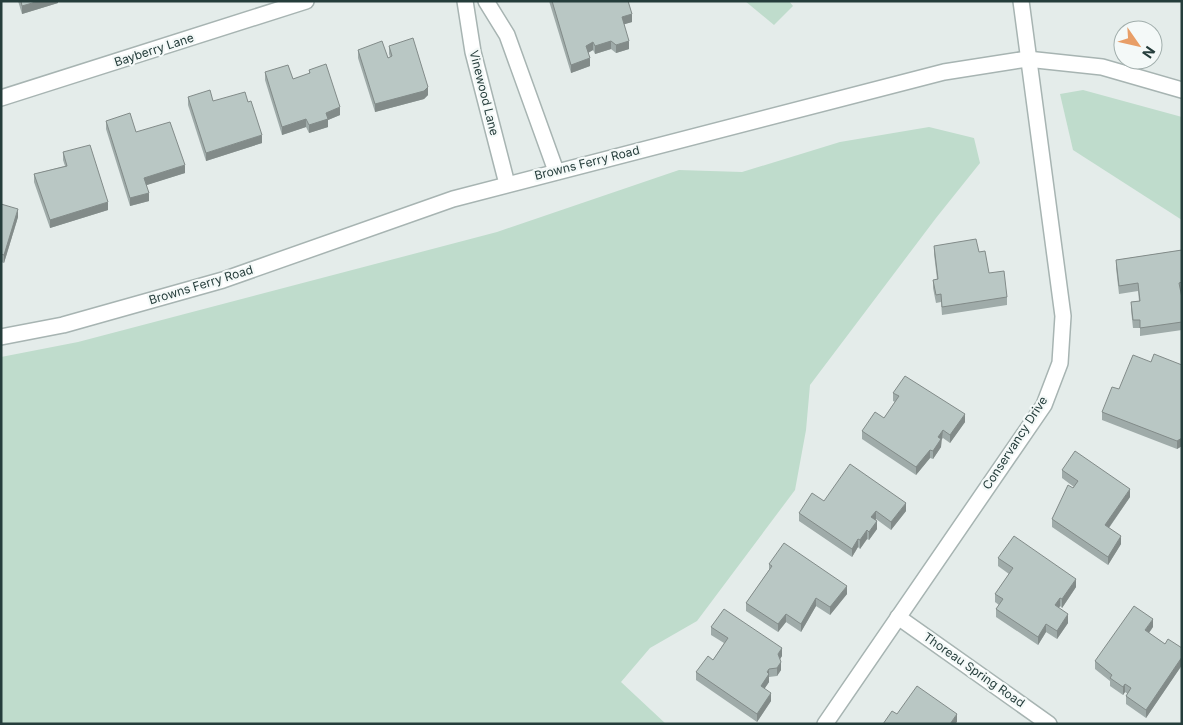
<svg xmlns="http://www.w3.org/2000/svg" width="1183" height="725" font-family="Inter,sans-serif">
  <rect width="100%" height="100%" fill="#e4ecea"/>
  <g fill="#bfdccc">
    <polygon points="745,1 789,1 793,6 774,25"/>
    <polygon points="1083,90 1182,117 1182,220 1073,150 1060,94"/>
    <polygon points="929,127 974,138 980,163 936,218 810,385 806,430 795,490 697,621 650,648 621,682 666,724 1,724 1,357 78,342 497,232 679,170 742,172 840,142"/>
  </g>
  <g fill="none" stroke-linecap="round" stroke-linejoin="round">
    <defs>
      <g id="minor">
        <polyline points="465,1 473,52 507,184"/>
        <polyline points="486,1 507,35 556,171"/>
        <polyline points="1,98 306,1"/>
        <polyline points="898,617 1049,724"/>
        <polyline points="825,724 1044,405 1060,363 1063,316 1021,1"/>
      </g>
      <polyline id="tertiary" points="1,337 63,325 223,280 453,199 944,72 1027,59 1102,67 1182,90"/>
    </defs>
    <use href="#minor" stroke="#a7b4b2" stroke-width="18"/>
    <use href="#tertiary" stroke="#a7b4b2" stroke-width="18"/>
    <use href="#minor" stroke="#fff" stroke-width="15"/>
    <use href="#tertiary" stroke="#fff" stroke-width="15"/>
  </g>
  <g fill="#9faba9">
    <polygon points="18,1 58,1 58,3 22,14"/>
    <polygon points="549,1 628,1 632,22 624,24 629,49 616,53 611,49 595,54 593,50 588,53 590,66 571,73"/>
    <polygon points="389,46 428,95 424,99 375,112 358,58 358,50 388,58 390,57 389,54"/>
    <polygon points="309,70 340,115 328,120 328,127 309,133 306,127 282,135 265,80 265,72 293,79 309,74"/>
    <polygon points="188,97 213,101 262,143 206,161 188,105"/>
    <polygon points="106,121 136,132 185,173 146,185 149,201 130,206 106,129"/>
    <polygon points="63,152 108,210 50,228 34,182 34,174 65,166 63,160"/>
    <polygon points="1,204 18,217 4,263 1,262"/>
    <polygon points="934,246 979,252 989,273 1007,297 1007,305 942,315 941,302 936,303 933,288 933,280 937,279 934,254"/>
    <polygon points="1182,250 1182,290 1180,290 1182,298 1182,330 1140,336 1140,328 1133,328 1131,310 1131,302 1139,301 1138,291 1119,294 1116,268 1116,260"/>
    <polygon points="1182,365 1182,446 1177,449 1102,420 1102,412 1119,389"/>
    <polygon points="893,393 965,422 950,443 943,438 941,440 941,447 933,459 930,458 916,475 862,439 862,431 884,418 895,402 893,401"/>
    <polygon points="1062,470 1130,497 1109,528 1121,544 1108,565 1052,527 1052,519 1074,487 1062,478"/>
    <polygon points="824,501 906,511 891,530 876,519 877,529 869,540 867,539 860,549 858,547 852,557 799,521 799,513"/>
    <polygon points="998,558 1076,587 1062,608 1060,606 1059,608 1068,623 1057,639 1046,632 1038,645 996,617 996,609 999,605 995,602 995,594 1009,574 998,566"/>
    <polygon points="769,564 847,594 830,615 816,606 801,632 786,622 778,632 746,611 746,603 769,570"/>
    <polygon points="711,627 782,656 780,659 781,670 777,676 769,677 769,682 764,689 771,701 757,722 696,680 696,672 713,660 724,643 711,635"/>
    <polygon points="1153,627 1149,633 1165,644 1182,648 1182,665 1146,718 1126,704 1126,696 1128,694 1125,692 1123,695 1110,686 1110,681 1095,669 1095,661"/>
  </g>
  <g fill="#828b89">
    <polygon points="39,1 58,1 58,3 22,14 22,6"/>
    <polygon points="632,14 632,22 622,25 622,17"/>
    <polygon points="611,41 611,49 595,54 595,46"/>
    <polygon points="629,41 629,49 616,53 616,45"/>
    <polygon points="593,42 593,50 586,54 586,46"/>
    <polygon points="590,58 590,66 571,73 571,65"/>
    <polygon points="428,87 428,95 424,99 375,112 375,104"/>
    <polygon points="340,107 340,115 328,120 328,127 309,133 309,125 326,113"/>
    <polygon points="306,119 306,127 282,135 282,127"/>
    <polygon points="262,135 262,143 206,161 206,153"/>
    <polygon points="185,165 185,173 144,186 144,178"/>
    <polygon points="149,193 149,201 130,206 130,198"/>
    <polygon points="108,202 108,210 50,228 50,220"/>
    <polygon points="18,209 18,217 4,263 4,255"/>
    <polygon points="965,414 965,422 950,443 950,435"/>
    <polygon points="943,430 941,447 933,459 933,451 938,437"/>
    <polygon points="1182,438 1182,446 1177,449 1177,441"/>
    <polygon points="930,450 930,458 916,475 916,467"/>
    <polygon points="1130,489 1130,497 1105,533 1105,525"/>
    <polygon points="906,503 906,511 891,530 891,522"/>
    <polygon points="876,511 876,519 871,525 871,517"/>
    <polygon points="877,521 877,529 869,540 869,532"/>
    <polygon points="867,530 867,539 860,549 860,540"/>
    <polygon points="1121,536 1121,544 1108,565 1108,557"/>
    <polygon points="858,539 858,547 852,557 852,549"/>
    <polygon points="1076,579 1076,587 1062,608 1062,599"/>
    <polygon points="847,586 847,594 830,615 830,607"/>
    <polygon points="816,598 816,606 801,632 801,624"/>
    <polygon points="1060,598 1060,606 1055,613 1055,605"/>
    <polygon points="786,614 786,622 778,632 778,624"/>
    <polygon points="1068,614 1068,623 1057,639 1057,631"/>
    <polygon points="1153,619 1153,627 1145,638 1145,630"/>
    <polygon points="1046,624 1046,632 1038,645 1038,637"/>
    <polygon points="782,648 782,656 778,662 778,654"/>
    <polygon points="1182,657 1182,665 1146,718 1146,710"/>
    <polygon points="781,662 781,670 777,676 777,668"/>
    <polygon points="769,669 769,682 761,694 761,686"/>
    <polygon points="1125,684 1125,692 1123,695 1123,687"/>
    <polygon points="771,693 771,701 757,722 757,714"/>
    <polygon points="957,714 957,722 955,724 950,724"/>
  </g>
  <g fill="#b9c7c4" stroke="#828b89">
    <polygon points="21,1 39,1 22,6"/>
    <polygon points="552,1 628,1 632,14 622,17 629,41 616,45 611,41 595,46 593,42 586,46 590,58 571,65"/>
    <polygon points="413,38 428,87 424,91 375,104 358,50 382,41 388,58 392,56 389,46"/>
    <polygon points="326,64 340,107 326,113 328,119 309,125 306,119 282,127 265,72 288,65 293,79 310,73 309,70"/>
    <polygon points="210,90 213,101 245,92 248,102 251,101 262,135 206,153 188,97"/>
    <polygon points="130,113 136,132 170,122 185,165 144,178 149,193 130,198 106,121"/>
    <polygon points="90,145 108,202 50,220 34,174 67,166 63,152"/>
    <polygon points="1,204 18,209 4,255 1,254"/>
    <polygon points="976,239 979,252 985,251 989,273 1004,271 1007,297 942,307 941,294 936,295 933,280 938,279 934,246"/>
    <polygon points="1182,250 1182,282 1179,283 1182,298 1182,322 1140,328 1140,320 1133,320 1131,302 1140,301 1138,283 1119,286 1116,260"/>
    <polygon points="1154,354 1182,365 1182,438 1177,441 1102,412 1112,387 1119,389 1133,355 1151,362"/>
    <polygon points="905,376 965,414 950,435 943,430 938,437 941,439 933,451 930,450 916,467 862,431 875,412 884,418 899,396 893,393"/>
    <polygon points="1075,451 1130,489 1105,525 1121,536 1108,557 1052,519 1068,485 1073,488 1078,481 1062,470"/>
    <polygon points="850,464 906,503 891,522 876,511 871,517 877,521 869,532 867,530 860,540 858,539 852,549 799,513 812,493 824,501"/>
    <polygon points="1014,536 1076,579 1062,599 1060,598 1055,605 1068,614 1057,631 1046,624 1038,637 996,609 1003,599 995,594 1013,568 998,558"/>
    <polygon points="784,543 847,586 830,607 816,598 801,624 786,614 778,624 746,603 772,566 769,564"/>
    <polygon points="1134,606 1153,619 1145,630 1165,644 1168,639 1182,648 1182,657 1146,710 1126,696 1131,688 1125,684 1123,687 1110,678 1112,675 1095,661"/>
    <polygon points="724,609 782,648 778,654 781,662 777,668 769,669 767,672 769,674 761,686 771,693 757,714 696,672 708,656 713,660 728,638 711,627"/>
    <polygon points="917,686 957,714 950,724 883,724 892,711 897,714"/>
  </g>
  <g text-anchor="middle" stroke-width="4.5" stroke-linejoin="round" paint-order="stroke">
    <g font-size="12" fill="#253d3b" stroke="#f4f9f8">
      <text transform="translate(154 50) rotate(-18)" y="4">Bayberry Lane</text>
      <text transform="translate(484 93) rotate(76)" y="4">Vinewood Lane</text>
      <text transform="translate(587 163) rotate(-14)" y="4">Browns Ferry Road</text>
      <text transform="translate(201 285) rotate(-17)" y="4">Browns Ferry Road</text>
      <text transform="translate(1015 443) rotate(-57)" y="4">Conservancy Drive</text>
      <text transform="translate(974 670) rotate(35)" y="4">Thoreau Spring Road</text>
    </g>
  </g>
  <rect width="1183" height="725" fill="none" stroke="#253d3b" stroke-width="5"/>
  <g transform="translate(1138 45) rotate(124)"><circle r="24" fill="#f4f9f8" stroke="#a1aeac"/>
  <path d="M0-4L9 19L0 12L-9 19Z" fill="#e89e67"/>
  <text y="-8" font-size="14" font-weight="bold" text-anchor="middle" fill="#253d3b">N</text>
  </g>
</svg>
